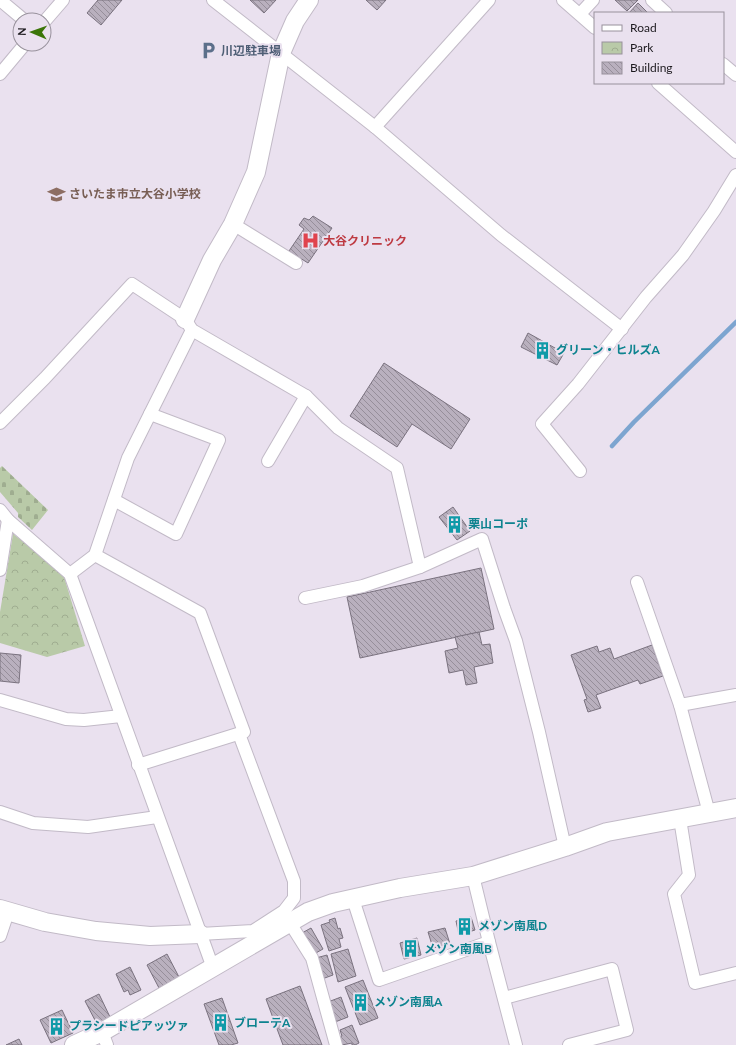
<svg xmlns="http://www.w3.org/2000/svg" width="736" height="1045" font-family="Lato,'Noto Sans JP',sans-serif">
  <defs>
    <pattern id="cemetery-stones" width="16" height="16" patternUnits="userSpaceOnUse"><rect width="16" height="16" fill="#b9caa8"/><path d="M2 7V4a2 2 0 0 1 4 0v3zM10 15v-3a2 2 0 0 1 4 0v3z" fill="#9fad90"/></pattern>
    <pattern id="park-crowns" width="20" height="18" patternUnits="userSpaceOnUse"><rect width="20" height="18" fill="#b9caa8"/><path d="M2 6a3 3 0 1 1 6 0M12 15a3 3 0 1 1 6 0" fill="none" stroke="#9fad90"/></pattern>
    <pattern id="building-back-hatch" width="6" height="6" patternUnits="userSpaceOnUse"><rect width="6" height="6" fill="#b9b0be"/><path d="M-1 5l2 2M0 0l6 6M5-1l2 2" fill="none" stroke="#968e9a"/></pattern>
  </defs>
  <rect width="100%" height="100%" fill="#eae1ef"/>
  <polygon fill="url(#cemetery-stones)" points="2,466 48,510 32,530 18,517 18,513 0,492 0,468"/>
  <polygon fill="url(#park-crowns)" points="13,534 62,570 85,646 47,657 0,643 0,612"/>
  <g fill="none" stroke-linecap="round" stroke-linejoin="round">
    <polyline stroke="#7da5d0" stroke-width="4.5" points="612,446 634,422 736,322"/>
  </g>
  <g fill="url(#building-back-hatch)" stroke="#7a727f">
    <polygon points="98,0 122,0 101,25 87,13"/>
    <polygon points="250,0 276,0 264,13"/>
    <polygon points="366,0 386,0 377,10"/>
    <polygon points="615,0 638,0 627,11"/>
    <polygon points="638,3 648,13 629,13"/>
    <polygon points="257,47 260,55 253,57 250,49"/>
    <polygon points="313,216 332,228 308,263 289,251 304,229 299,225 304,218 309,220"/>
    <polygon points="528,333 564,353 557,365 521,347"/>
    <polygon points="384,363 470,419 451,449 412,424 397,447 350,416"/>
    <polygon points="453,507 470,531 457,540 439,517"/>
    <polygon points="481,568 494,629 360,658 347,597"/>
    <polygon points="479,632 482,645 490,644 493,663 474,667 477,683 466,685 463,670 449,673 445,651 458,648 455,637"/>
    <polygon points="652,645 663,676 640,684 638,680 596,695 601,708 588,712 584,700 587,699 571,655 597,646 599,652 610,648 614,659"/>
    <polygon points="0,653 21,655 19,683 0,681"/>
    <polygon points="471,917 475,930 459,935 456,921"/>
    <polygon points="335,918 338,929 340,928 343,938 339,939 341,947 329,951 321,925 330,922 329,920"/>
    <polygon points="311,928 323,949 314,954 302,933"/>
    <polygon points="445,928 450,944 433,948 428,932"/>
    <polygon points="417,938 421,955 404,959 400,943"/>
    <polygon points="348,949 356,976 338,982 331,954"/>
    <polygon points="167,954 179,977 159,988 147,965"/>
    <polygon points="327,955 333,975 322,979 316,958"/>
    <polygon points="130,967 141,990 130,995 128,990 124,992 116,974"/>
    <polygon points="363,980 378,1018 360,1025 345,987"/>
    <polygon points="300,986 322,1045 283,1045 266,999"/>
    <polygon points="99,994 110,1017 97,1024 85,1001"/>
    <polygon points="341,997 348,1017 335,1022 328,1002"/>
    <polygon points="222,998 238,1043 231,1045 219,1045 204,1004"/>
    <polygon points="62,1010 73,1033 51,1043 40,1020"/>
    <polygon points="352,1025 359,1043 355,1045 352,1045 352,1043 342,1045 339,1037 342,1036 340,1030"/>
    <polygon points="19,1039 22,1045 6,1045"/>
  </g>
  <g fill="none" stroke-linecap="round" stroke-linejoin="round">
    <defs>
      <g id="street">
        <polyline points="0,0 24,20"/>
        <polyline points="213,0 375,127 501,235 622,329"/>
        <polyline points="563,0 595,28"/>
        <polyline points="652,0 666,13"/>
        <polyline points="580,14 593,0"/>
        <polyline points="44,22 63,0"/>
        <polyline points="723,64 736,75"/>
        <polyline points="0,74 25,44"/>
        <polyline points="658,83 736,152"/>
        <polyline points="375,127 489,0"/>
        <polyline points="233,224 296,263"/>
        <polyline points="0,423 45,378 132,284 185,319 192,330 306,396 338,428 397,468 420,567 482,539 504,608 516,641 539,732 565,847"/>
        <polyline points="268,461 306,396"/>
        <polyline points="580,471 542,424 578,384 646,297 683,255 714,211 736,175"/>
        <polyline points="114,500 176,534 219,440 150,414"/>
        <polyline points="0,510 8,520 70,574 213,968"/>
        <polyline points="95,555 200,613 244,732 138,765"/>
        <polyline points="0,570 8,520"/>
        <polyline points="70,574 95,555 128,458 192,330"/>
        <polyline points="637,582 680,705 709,813"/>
        <polyline points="305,598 363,586 420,567"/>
        <polyline points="0,700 66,719 84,720 121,716"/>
        <polyline points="680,705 736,695"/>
        <polyline points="0,812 33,823 88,827 157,817"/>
        <polyline points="680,819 689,875 674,894 695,983 736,973"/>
        <polyline points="473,876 489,942 516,1045"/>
        <polyline points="353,899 379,980 489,942"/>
        <polyline points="290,923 312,958 336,1045"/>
        <polyline points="200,934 253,931 284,911 294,898 294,881 239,734"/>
        <polyline points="0,936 8,912"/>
        <polyline points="504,998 612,969 627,1030 569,1045"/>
        <polyline points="102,1032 107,1045"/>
      </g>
      <g id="secondary">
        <polyline points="185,319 212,260 233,224 256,172 281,53 295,21 309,0"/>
        <polyline points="0,909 45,922 96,931 150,936 200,934"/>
        <polyline points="74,1045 102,1032 308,912 333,903 400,888 473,876 565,847 607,832 736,808"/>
      </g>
    </defs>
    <use href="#street" stroke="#c2bac7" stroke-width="14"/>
    <use href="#secondary" stroke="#c2bac7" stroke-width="20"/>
    <use href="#street" stroke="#fff" stroke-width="12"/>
    <use href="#secondary" stroke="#fff" stroke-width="18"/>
  </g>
  <defs>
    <symbol id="parking-bare" viewBox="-9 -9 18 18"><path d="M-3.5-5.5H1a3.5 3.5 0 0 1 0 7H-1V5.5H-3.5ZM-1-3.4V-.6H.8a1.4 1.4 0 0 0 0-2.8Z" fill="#5c6f8a" stroke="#eae1ef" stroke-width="2.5" paint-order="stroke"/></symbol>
    <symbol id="school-bare" viewBox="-9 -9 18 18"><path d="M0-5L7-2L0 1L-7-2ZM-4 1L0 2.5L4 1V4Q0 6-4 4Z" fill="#8d6e63" stroke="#eae1ef" stroke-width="2.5" paint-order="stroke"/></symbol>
    <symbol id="hospital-bare" viewBox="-9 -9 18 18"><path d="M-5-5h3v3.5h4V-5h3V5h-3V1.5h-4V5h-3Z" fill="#e0444e" stroke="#eae1ef" stroke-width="2.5" paint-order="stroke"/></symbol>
    <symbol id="building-bare" viewBox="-9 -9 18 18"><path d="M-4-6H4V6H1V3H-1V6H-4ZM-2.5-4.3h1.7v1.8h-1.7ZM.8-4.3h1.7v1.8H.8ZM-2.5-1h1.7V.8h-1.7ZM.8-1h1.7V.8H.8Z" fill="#0f9aa8" stroke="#eae1ef" stroke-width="2.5" paint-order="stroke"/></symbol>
  </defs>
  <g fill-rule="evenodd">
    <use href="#parking-bare" x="196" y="38" width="25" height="25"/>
    <use href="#school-bare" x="44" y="182" width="25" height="25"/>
    <use href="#hospital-bare" x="298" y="228" width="25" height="25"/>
    <use href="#building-bare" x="530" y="338" width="25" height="25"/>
    <use href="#building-bare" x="442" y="512" width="25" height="25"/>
    <use href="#building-bare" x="452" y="914" width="25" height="25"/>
    <use href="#building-bare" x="398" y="936" width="25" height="25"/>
    <use href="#building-bare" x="348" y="990" width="25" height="25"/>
    <use href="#building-bare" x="208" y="1010" width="25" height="25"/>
    <use href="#building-bare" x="44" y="1014" width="25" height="25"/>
  </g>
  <g text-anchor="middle" stroke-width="4" stroke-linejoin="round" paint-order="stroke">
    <g font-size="12" font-weight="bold" fill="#4e5e75" stroke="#eae1ef" text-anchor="start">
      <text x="221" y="55">川辺駐車場</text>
    </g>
    <g font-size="12" font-weight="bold" fill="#785e54" stroke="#eae1ef" text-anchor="start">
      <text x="69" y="198">さいたま市立大谷小学校</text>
    </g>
    <g font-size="12" font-weight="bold" fill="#be3a42" stroke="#eae1ef" text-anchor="start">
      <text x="323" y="245">大谷クリニック</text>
    </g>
    <g font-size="12" font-weight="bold" fill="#0d838f" stroke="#eae1ef" text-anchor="start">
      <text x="556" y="354">グリーン・ヒルズA</text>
      <text x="468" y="528">栗山コーポ</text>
      <text x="478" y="930">メゾン南風D</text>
      <text x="424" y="953">メゾン南風B</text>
      <text x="374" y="1006">メゾン南風A</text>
      <text x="234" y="1027">ブローテA</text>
      <text x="69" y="1030">プラシードピアッツァ</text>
    </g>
  </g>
  <rect x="594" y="12" width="130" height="72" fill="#eae1ef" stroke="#98919c"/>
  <rect x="602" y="25" width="20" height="6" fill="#ffffff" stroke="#98919c"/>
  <text x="630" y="32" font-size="12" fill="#1d1a1f">Road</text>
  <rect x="602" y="42" width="20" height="12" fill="url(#park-crowns)" stroke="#98919c"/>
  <text x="630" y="52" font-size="12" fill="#1d1a1f">Park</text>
  <rect x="602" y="62" width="20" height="12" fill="url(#building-back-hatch)" stroke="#98919c"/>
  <text x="630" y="72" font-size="12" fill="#1d1a1f">Building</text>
  <g transform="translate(32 32) rotate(272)"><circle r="19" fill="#eae1ef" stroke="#98919c"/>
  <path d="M0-3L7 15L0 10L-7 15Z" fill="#3b7508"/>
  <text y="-6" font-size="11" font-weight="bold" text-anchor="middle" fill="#1d1a1f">N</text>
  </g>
</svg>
